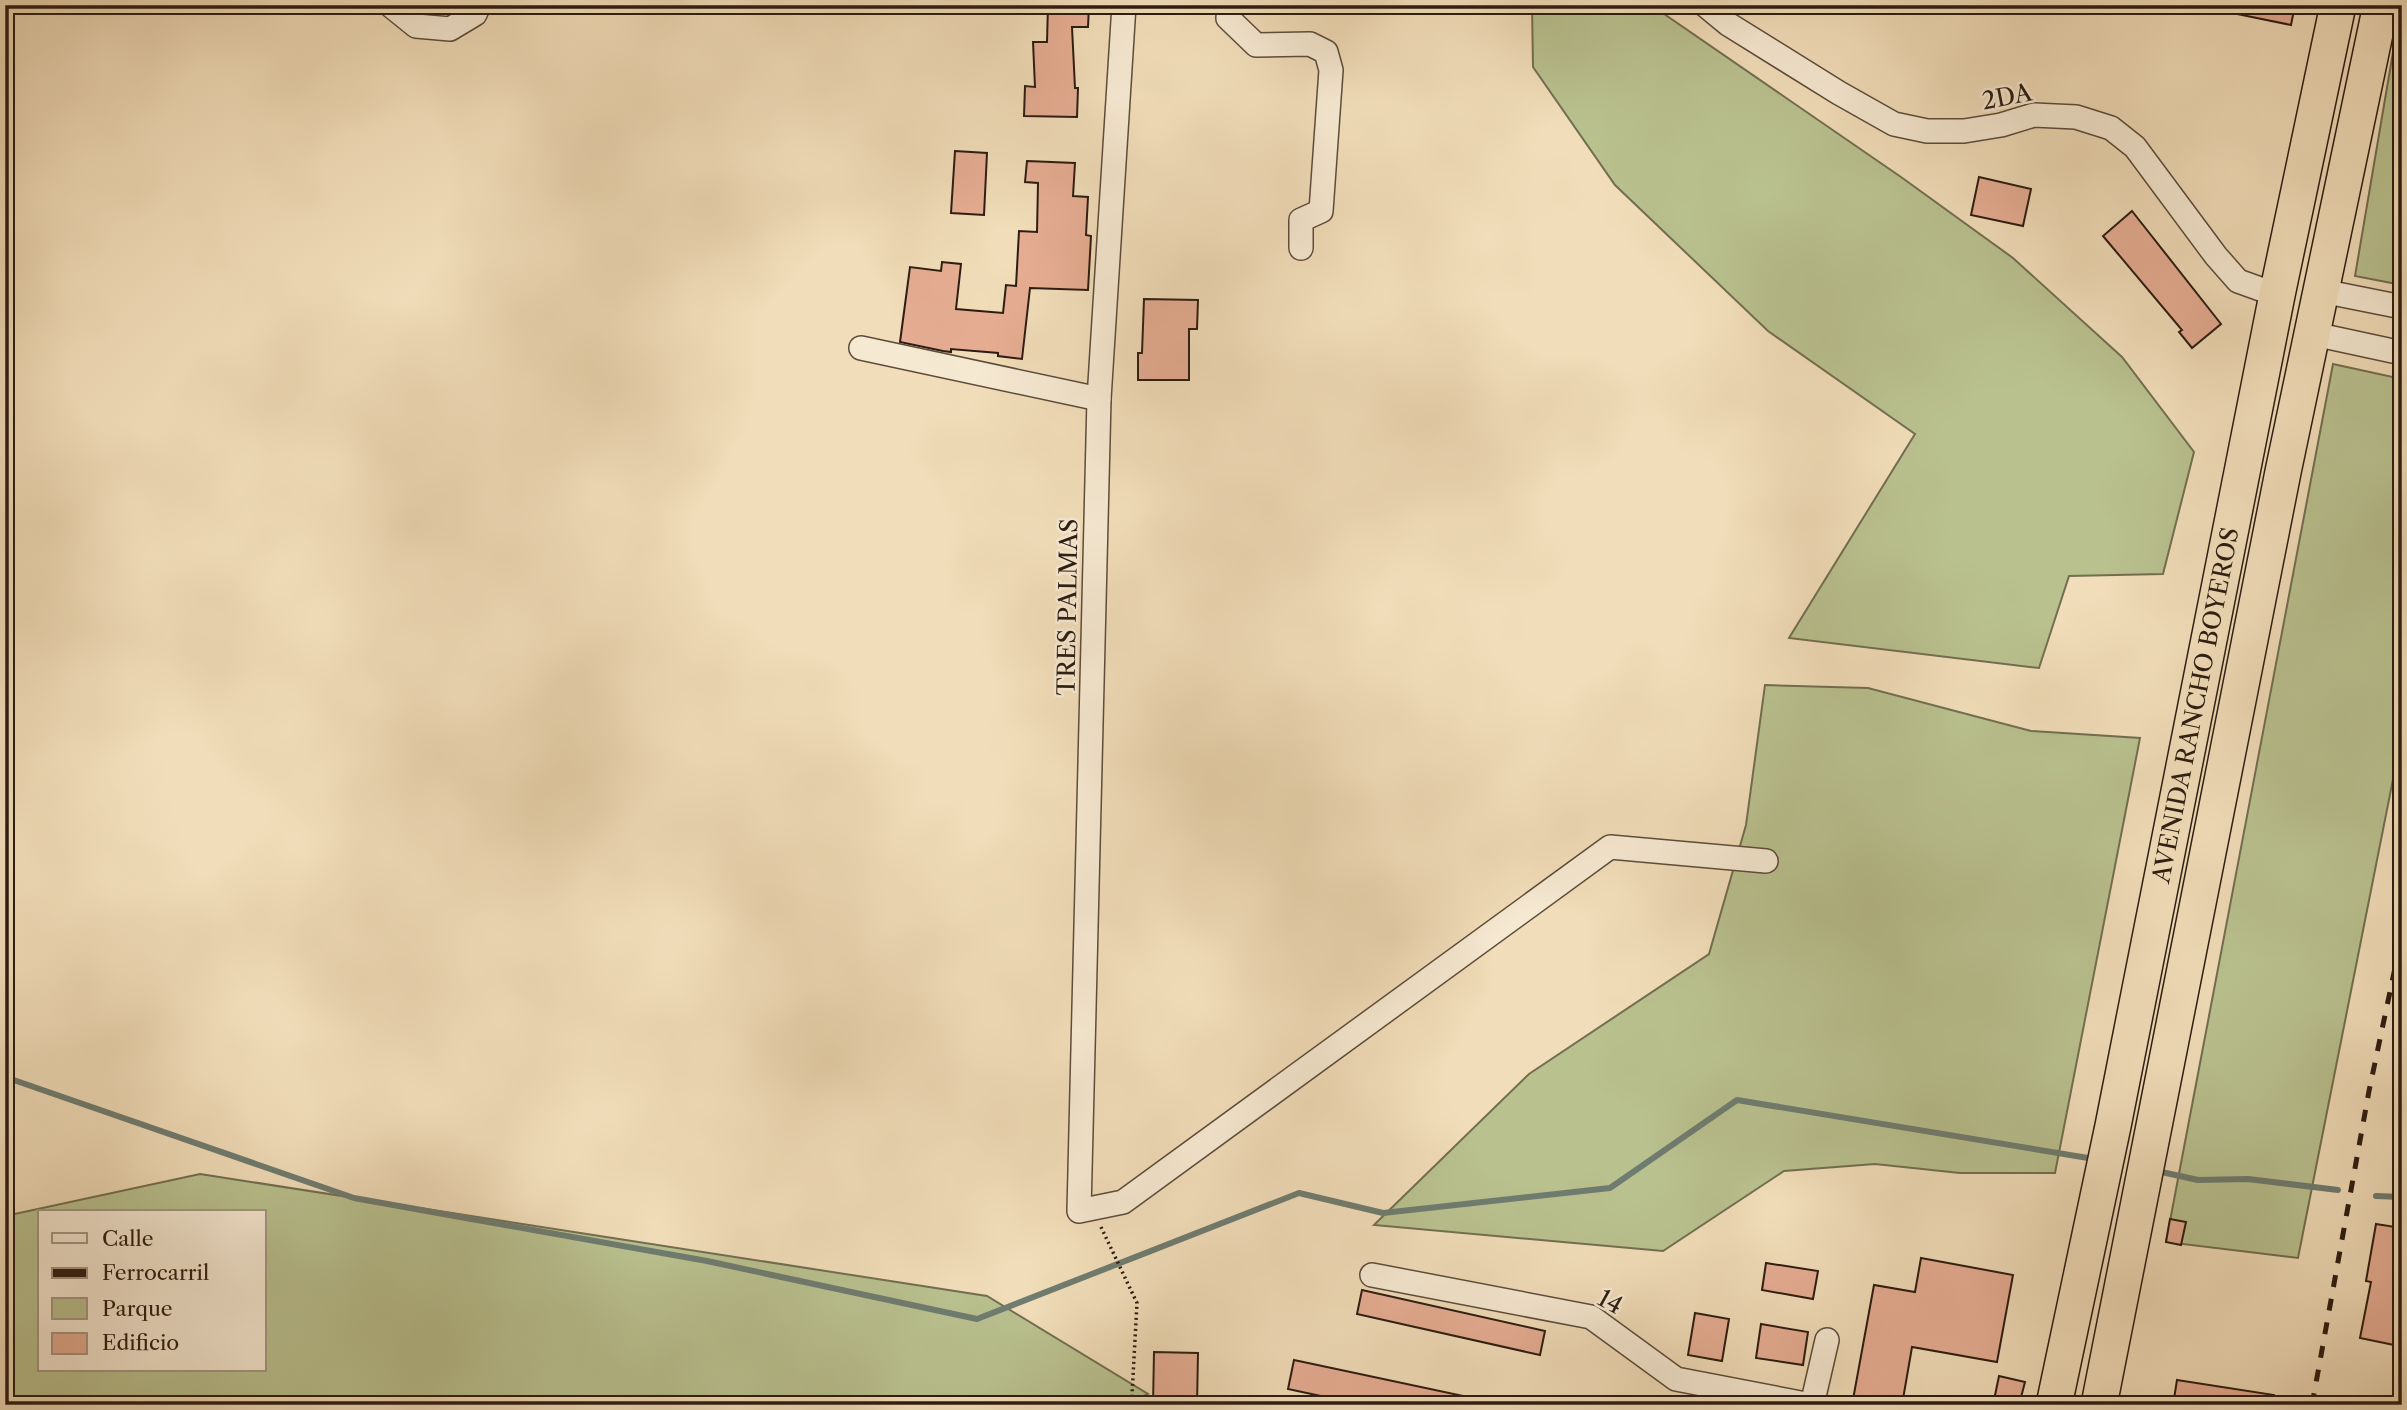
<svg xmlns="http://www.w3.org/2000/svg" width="2407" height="1410" font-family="'Libre Caslon Text',serif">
  <rect width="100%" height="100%" fill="#f1ddb9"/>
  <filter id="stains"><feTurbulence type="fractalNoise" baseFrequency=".00286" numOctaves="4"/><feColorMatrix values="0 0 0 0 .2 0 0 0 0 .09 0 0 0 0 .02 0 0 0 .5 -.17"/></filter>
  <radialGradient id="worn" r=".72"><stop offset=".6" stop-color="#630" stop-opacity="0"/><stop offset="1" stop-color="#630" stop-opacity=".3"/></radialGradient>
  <g fill="#b9c18f" stroke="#726e50" stroke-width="2" fill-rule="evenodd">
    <polygon points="1532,5 1651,5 1901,177 2013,258 2122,357 2194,452 2163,574 2069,576 2039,668 1789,638 1915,434 1768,331 1615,185 1533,67"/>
    <polygon points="2401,5 2402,5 2402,285 2355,276"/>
    <polygon points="2333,364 2402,379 2402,734 2298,1258 2166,1242"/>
    <polygon points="1765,685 1868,688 2031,731 2140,738 2055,1173 1960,1173 1875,1164 1784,1171 1663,1251 1374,1225 1529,1074 1709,954 1746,825"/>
    <path d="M200 1174 987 1296 1148 1394 1125 1405H5V1216ZM264 1212V1370H40V1212Z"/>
  </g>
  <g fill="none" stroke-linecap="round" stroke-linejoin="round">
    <g stroke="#6f7c70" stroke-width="6">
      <polyline points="5,1077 354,1198 707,1261 977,1319 1299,1193 1383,1213 1610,1188 1737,1100 2094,1159"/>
      <polyline points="2157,1171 2198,1180 2248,1179 2338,1190"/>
      <polyline points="2376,1196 2402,1197"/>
    </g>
  </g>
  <g fill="#e6ad93" stroke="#2c1c11" stroke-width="2">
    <polygon points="1048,5 1089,5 1088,27 1072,27 1075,88 1078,88 1077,117 1024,116 1025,86 1035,87 1033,42 1047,42"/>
    <polygon points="2233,5 2295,5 2291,25 2232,13"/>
    <polygon points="955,151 987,153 984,215 951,213"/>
    <polygon points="1027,161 1075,163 1073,196 1088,197 1086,235 1091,236 1088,290 1030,288 1022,359 998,356 998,353 951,349 951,352 943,351 900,342 910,267 941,271 942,262 961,264 956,309 1003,313 1006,285 1016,286 1019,231 1037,232 1038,183 1025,182"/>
    <polygon points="1979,177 2031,189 2023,226 1971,215"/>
    <polygon points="2132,211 2221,324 2192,348 2179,332 2182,330 2103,236"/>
    <polygon points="1144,299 1198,300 1197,329 1189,329 1189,380 1138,380 1138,353 1142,353"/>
    <polygon points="2170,1219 2186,1222 2181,1245 2166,1242"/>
    <polygon points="2376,1224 2402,1228 2402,1333 2399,1346 2360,1338 2371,1282 2366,1281"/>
    <polygon points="1921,1258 2013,1275 1997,1362 1912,1347 1902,1405 1852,1405 1874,1285 1915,1292"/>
    <polygon points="1766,1263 1818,1271 1813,1299 1762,1290"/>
    <polygon points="1362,1290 1545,1331 1540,1355 1357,1314"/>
    <polygon points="1695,1313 1729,1319 1722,1361 1688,1355"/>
    <polygon points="1761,1324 1808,1332 1803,1365 1756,1358"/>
    <polygon points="1154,1352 1198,1353 1197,1405 1153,1405"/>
    <polygon points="1294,1360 1468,1397 1467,1405 1363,1405 1288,1389"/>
    <polygon points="1999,1376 2025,1382 2019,1405 1993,1405"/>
    <polygon points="2177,1380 2274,1395 2273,1405 2173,1405"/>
  </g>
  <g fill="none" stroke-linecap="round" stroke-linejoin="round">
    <defs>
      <g id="minor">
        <polyline points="390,5 416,26 450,29 475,14 479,5"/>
        <polyline points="1124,5 1099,399 1079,1211 1123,1202 1610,847 1766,861"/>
        <polyline points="1229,5 1228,18 1256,45 1310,44 1326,52 1331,70 1321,211 1301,220 1301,248"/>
        <polyline points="1705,5 1728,24 1839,93 1894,124 1927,131 1964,131 2001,125 2034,115 2076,117 2111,128 2135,147 2216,256 2238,281 2277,295"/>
        <polyline points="2322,291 2402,307"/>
        <polyline points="2314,334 2402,353"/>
        <polyline points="861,348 1099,399"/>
        <polyline points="1372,1275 1591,1317 1676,1379 1811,1405"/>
        <polyline points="1812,1405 1827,1340"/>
      </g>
      <g id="highway">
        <path id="s1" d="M2054 1405 2113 1126 2277 295 2338 5"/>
        <polyline points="2099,1405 2283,472 2381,5"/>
      </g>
    </defs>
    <use href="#minor" stroke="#5d4c3b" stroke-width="26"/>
    <use href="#highway" stroke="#2c1c11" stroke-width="38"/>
    <polyline stroke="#2c1c11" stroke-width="3.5" stroke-dasharray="2 3.5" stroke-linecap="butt" points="1101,1227 1137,1303 1132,1395 1134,1405"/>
    <use href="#minor" stroke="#f6e9d2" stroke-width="23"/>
    <use href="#highway" stroke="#f1ddb9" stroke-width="35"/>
    <polyline stroke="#2c1c11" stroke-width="5" stroke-dasharray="12 12" stroke-linecap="butt" points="2312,1405 2369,1091 2402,935"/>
  </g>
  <g text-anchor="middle" stroke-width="5" stroke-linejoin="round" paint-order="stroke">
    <g font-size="24" fill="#2c1c11" stroke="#f6e9d2">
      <text transform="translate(2007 97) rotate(-11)" y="8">2DA</text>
      <text transform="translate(1068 607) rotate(-89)" y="8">TRES PALMAS</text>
      <text dy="8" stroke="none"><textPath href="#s1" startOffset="714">AVENIDA RANCHO BOYEROS</textPath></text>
      <text transform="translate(1610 1302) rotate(29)" y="8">14</text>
    </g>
  </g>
  <rect width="2407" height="1410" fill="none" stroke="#f1ddb9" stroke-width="28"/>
  <rect x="7" y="7" width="2393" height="1396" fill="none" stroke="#2c1c11" stroke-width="3.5"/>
  <rect x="14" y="14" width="2379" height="1382" fill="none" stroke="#2c1c11" stroke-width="2"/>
  <rect x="38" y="1210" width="228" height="161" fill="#f6e9d2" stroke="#a59785" stroke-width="2"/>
  <rect x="52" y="1233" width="35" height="10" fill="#f6e9d2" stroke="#a59785" stroke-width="2"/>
  <text x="102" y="1246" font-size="21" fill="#2c1c11">Calle</text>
  <rect x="52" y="1268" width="35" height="10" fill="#2c1c11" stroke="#a59785" stroke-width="2"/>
  <text x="102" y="1280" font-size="21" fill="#2c1c11">Ferrocarril</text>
  <rect x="52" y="1298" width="35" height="21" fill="#b9c18f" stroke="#a59785" stroke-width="2"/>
  <text x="102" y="1316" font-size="21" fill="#2c1c11">Parque</text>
  <rect x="52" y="1333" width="35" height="21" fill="#e6ad93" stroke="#a59785" stroke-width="2"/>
  <text x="102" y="1350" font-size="21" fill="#2c1c11">Edificio</text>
  <rect width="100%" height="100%" filter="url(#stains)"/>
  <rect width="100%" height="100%" fill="url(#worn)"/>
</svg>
